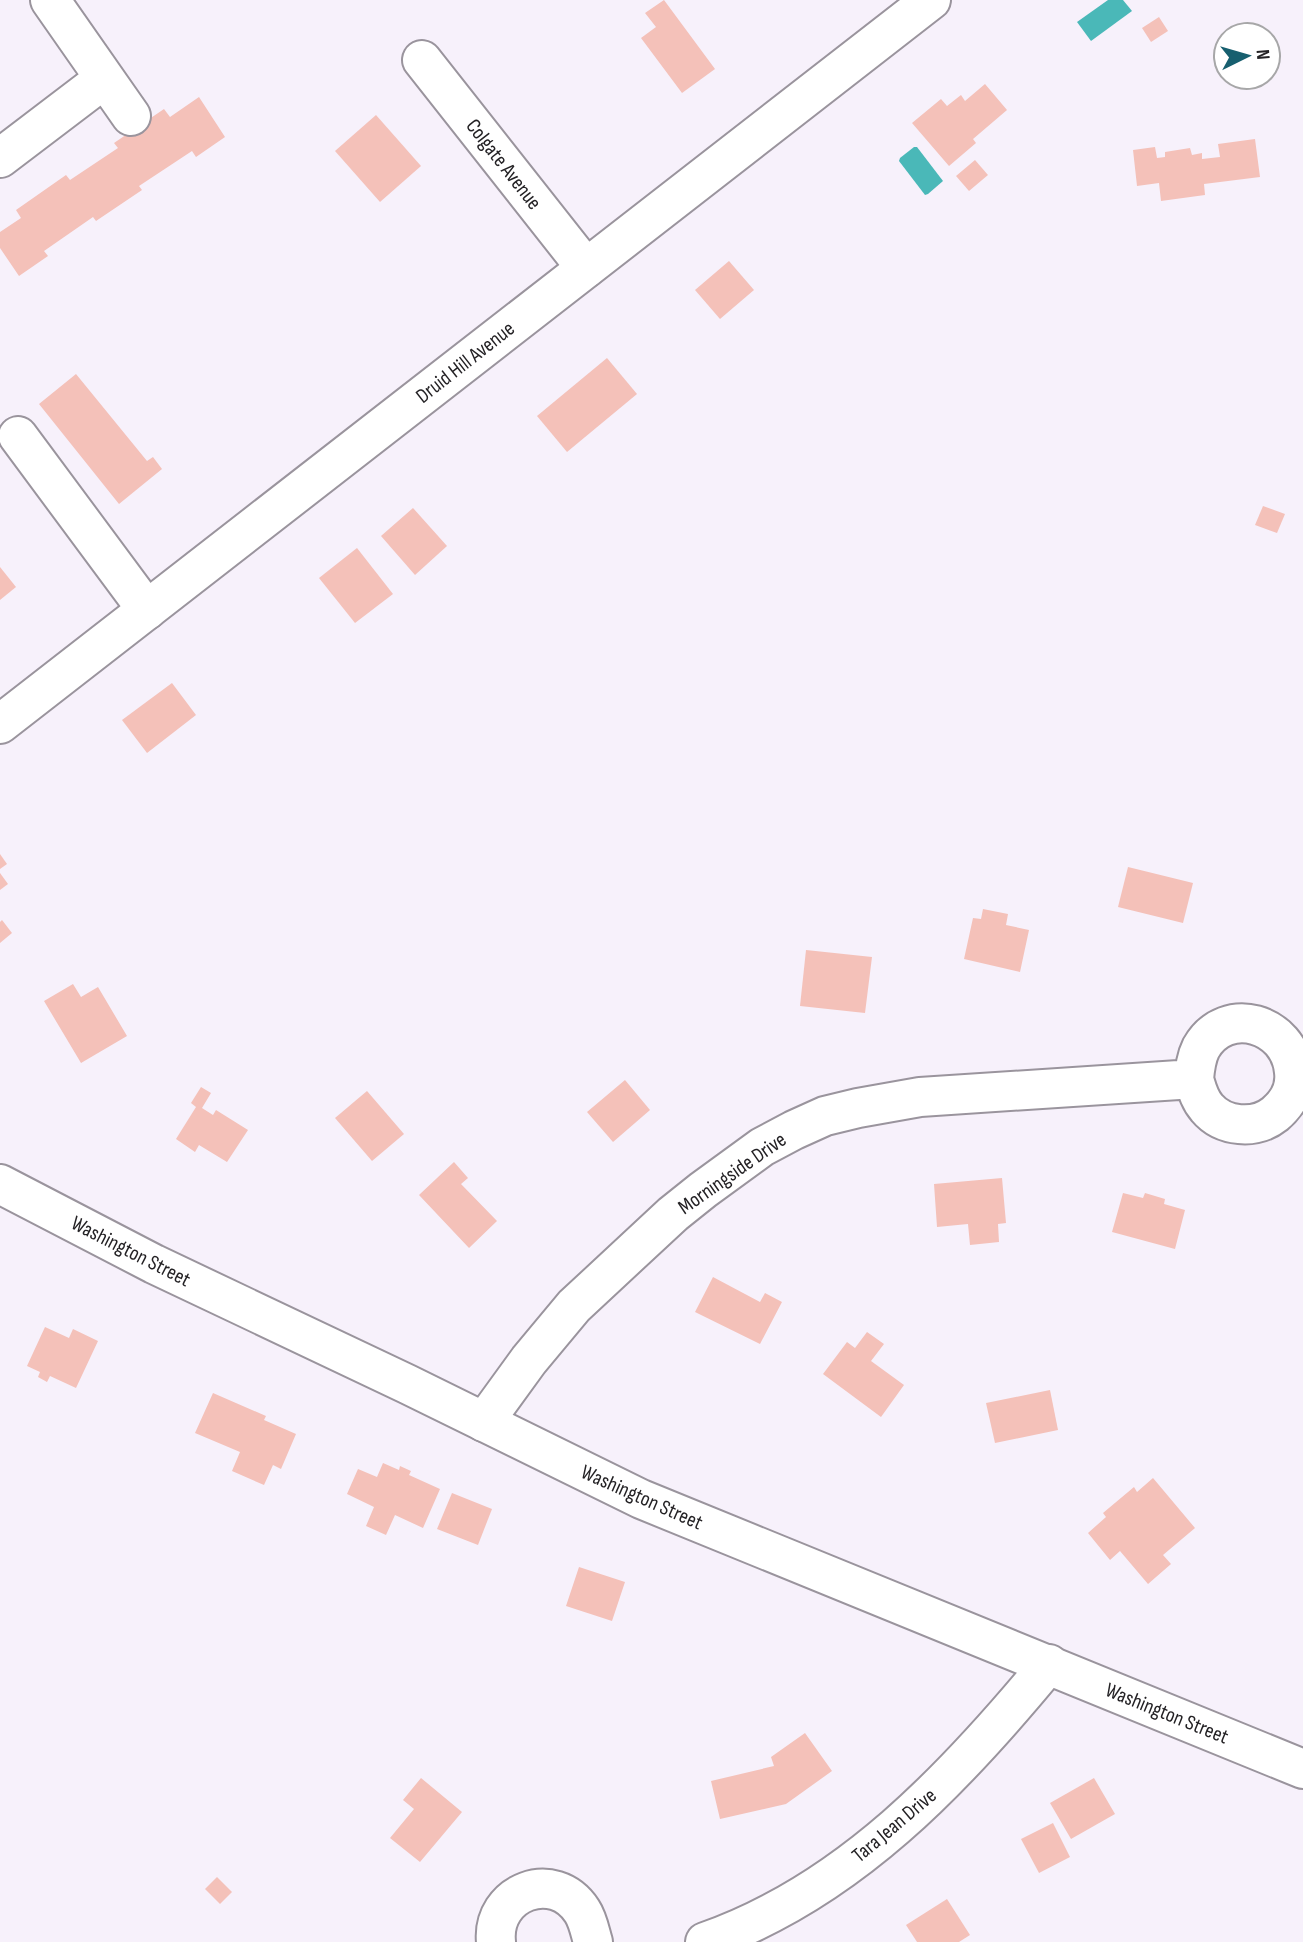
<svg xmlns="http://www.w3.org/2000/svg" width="1303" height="1942" font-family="'Sofia Sans Condensed',sans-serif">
  <rect width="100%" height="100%" fill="#f7f1fb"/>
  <g fill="#4ab8b8">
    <polygon points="1108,0 1123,0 1132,11 1091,41 1077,22"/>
    <polygon points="914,147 917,147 943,181 928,194 925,195 899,161 900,158"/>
  </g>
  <g fill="#f4c1b9">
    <polygon points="664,0 715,69 682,93 641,38 656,27 645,13"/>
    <polygon points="1159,17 1168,31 1151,42 1142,28"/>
    <polygon points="985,84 1007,110 973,139 976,143 949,166 912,123 941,99 947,106 961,95 965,101"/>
    <polygon points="199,97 225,137 196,157 192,151 139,186 142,190 96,221 93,217 44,251 48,256 19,276 0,248 0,232 21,218 16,210 66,175 70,180 118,148 114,143 164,109 170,117"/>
    <polygon points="376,115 421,166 380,202 335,151"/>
    <polygon points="1255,139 1260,177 1204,184 1205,195 1161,201 1159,183 1137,186 1133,150 1155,147 1157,158 1165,157 1165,152 1190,148 1192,155 1202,153 1202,159 1220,157 1218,144"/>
    <polygon points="975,160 988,175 969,191 956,176"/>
    <polygon points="729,261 754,290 720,319 695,290"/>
    <polygon points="607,358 637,394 567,452 537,416"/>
    <polygon points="76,374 147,461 153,457 162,469 119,504 39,404"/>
    <polygon points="1263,506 1285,514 1277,533 1255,525"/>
    <polygon points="413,508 447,546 415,575 381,536"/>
    <polygon points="357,548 393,594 355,623 319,578"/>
    <polygon points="0,567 16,587 0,600"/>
    <polygon points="172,683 196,715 147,753 122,720"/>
    <polygon points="0,854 7,864 0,869"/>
    <polygon points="1128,867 1193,883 1183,923 1118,907"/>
    <polygon points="0,873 8,884 0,890"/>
    <polygon points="983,909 1008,914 1006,925 1029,930 1020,972 964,959 973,918 981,919"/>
    <polygon points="2,920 12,933 0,943 0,922"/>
    <polygon points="806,950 872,957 865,1013 800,1006"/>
    <polygon points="73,984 81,997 98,987 127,1036 81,1063 44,1001"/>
    <polygon points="625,1080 650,1110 613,1142 587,1112"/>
    <polygon points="201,1087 211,1093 202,1108 213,1115 216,1110 248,1130 227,1162 199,1145 195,1152 176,1139 196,1107 191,1103"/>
    <polygon points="367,1091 404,1134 372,1161 335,1118"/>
    <polygon points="454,1162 468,1178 461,1184 497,1221 469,1248 419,1195"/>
    <polygon points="1002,1178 1006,1223 998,1224 999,1242 970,1245 968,1224 937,1227 934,1184"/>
    <polygon points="1123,1193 1143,1198 1145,1193 1165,1199 1164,1204 1185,1210 1175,1249 1112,1232"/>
    <polygon points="713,1277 760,1302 765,1293 782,1302 760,1344 695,1312"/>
    <polygon points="45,1327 69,1338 73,1329 98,1341 76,1388 50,1376 47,1382 38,1377 40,1372 27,1366"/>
    <polygon points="867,1332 884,1344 871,1361 904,1385 881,1417 823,1374 847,1342 855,1348"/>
    <polygon points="1050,1390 1058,1430 995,1443 986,1403"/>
    <polygon points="213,1393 266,1416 264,1420 296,1434 281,1469 273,1465 264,1485 232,1471 240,1452 195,1433"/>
    <polygon points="383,1463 399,1470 400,1466 411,1471 409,1475 440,1489 423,1528 395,1515 386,1535 366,1526 374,1507 347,1494 358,1469 377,1477"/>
    <polygon points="1153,1478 1195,1528 1163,1555 1171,1564 1148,1584 1120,1551 1110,1560 1088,1533 1106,1517 1103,1513 1134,1487 1137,1492"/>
    <polygon points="452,1493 492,1509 478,1545 437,1529"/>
    <polygon points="579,1567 625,1582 612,1621 566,1606"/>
    <polygon points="805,1733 832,1771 786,1804 720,1819 711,1781 774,1766 771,1757"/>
    <polygon points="421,1778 462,1812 420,1862 390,1838 414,1809 403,1800"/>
    <polygon points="1094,1778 1115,1814 1071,1839 1050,1803"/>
    <polygon points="1053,1823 1070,1857 1039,1873 1021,1839"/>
    <polygon points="217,1877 232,1892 220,1904 205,1889"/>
    <polygon points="947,1899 970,1935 959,1942 917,1942 906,1925"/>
  </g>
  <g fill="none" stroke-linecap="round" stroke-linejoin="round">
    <defs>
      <g id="minor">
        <polyline points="50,0 131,116"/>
        <polyline points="422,60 586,268"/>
        <polyline points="0,158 104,79"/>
        <polyline points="18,436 147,610"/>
        <polyline points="0,724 931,0"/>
        <polyline points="0,1184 154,1264 407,1384 641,1499 1303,1769"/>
        <path d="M484 1422 529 1360 574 1306 673 1214 703 1190 762 1147 794 1130 825 1116 858 1108 920 1097 1194 1079C1197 1089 1199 1099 1207 1108 1223 1127 1255 1130 1275 1114 1287 1104 1296 1089 1294 1072 1290 1023 1226 1004 1201 1048 1196 1058 1195 1068 1194 1079"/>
        <path d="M496 1942C491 1892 554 1868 582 1911 588 1920 590 1932 593 1942"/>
        <path d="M705 1942C848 1892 955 1778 1049 1664"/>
      </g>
    </defs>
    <use href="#minor" stroke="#9a949d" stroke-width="42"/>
    <use href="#minor" stroke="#fff" stroke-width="38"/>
  </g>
  <g text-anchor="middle" stroke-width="5" stroke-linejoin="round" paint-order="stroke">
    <g font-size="21" fill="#242225" stroke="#fff">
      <text transform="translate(504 164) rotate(52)" y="7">Colgate Avenue</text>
      <text transform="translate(465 362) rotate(-38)" y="7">Druid Hill Avenue</text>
      <text transform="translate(732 1173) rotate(-35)" y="7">Morningside Drive</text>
      <text transform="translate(131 1251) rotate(27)" y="7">Washington Street</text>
      <text transform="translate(642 1497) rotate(24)" y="7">Washington Street</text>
      <text transform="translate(1167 1713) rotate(22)" y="7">Washington Street</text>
      <text transform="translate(894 1825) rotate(-40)" y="7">Tara Jean Drive</text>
    </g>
  </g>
  <g transform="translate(1247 56) rotate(85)"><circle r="33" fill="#ffffff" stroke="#a7a7a8" stroke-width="2"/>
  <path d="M0-5L12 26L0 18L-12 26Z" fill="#175f6f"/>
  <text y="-10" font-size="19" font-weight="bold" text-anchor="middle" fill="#242225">N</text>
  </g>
</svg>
